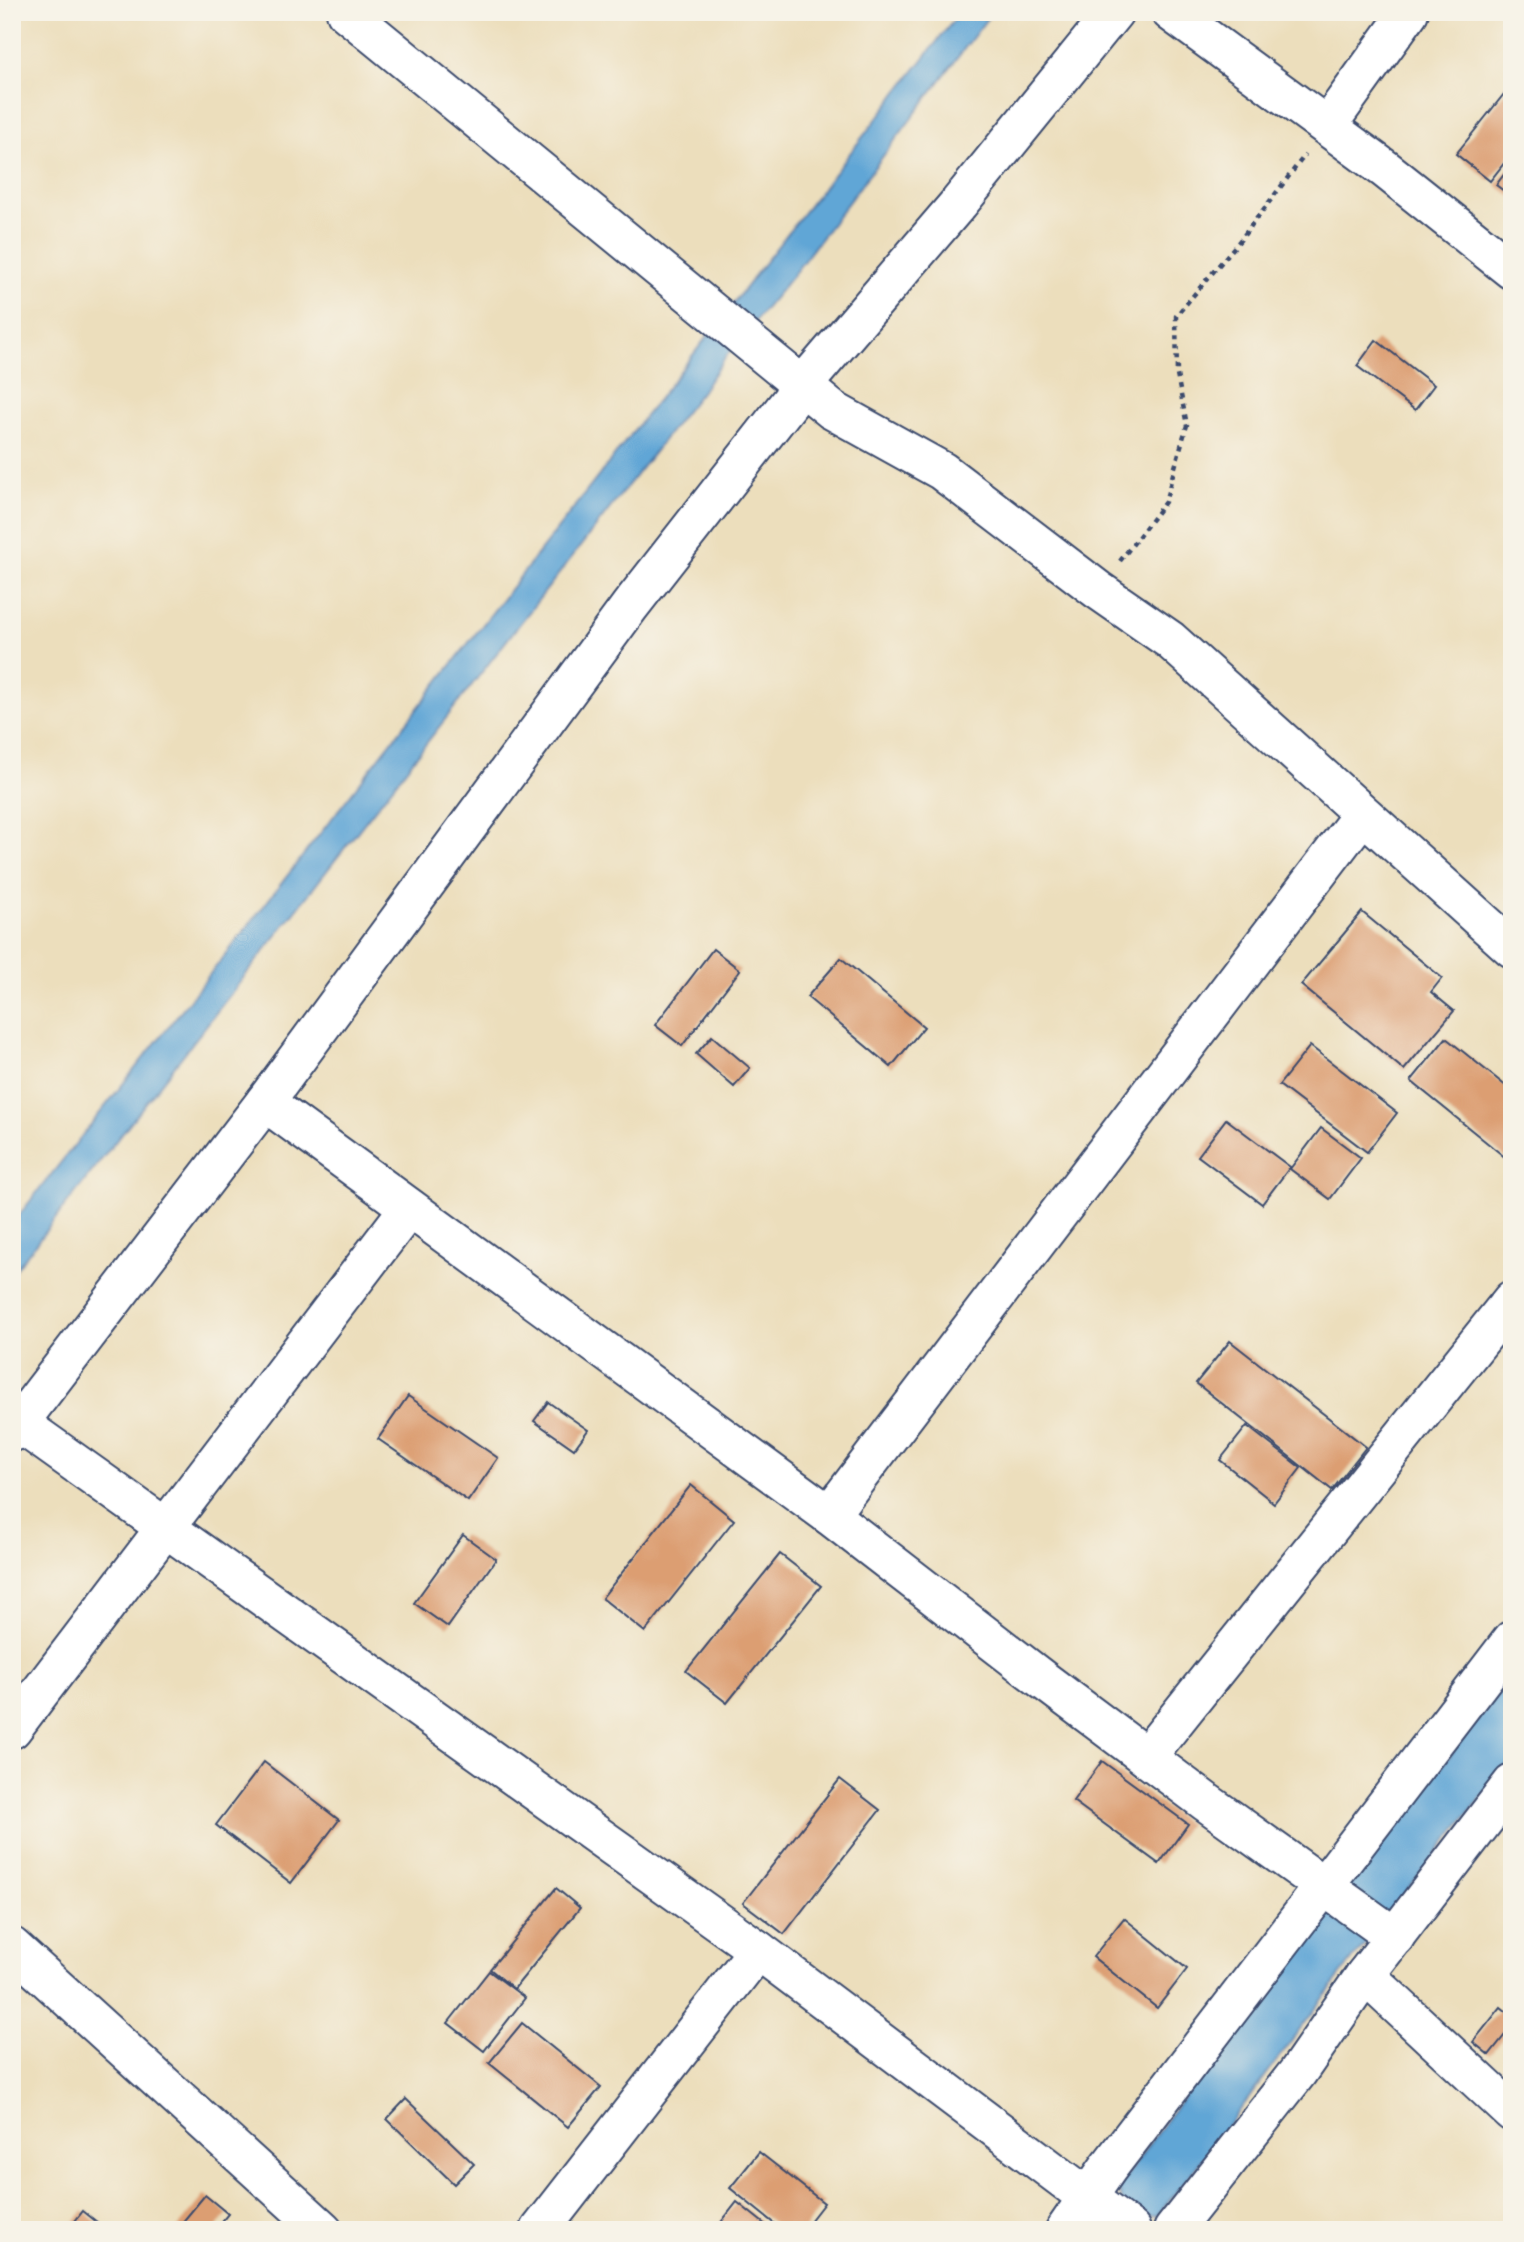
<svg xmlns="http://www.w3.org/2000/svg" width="1524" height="2242" font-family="Delius,sans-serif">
  <rect width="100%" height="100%" fill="#f7f3e8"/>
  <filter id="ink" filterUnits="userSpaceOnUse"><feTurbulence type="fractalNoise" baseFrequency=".0143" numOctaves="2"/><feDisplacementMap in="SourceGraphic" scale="14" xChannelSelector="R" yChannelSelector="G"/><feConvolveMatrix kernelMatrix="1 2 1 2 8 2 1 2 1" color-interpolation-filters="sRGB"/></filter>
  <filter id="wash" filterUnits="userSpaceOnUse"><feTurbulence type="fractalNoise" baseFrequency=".00686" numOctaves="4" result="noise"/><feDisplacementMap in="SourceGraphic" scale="28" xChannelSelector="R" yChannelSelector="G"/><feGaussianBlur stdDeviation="1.57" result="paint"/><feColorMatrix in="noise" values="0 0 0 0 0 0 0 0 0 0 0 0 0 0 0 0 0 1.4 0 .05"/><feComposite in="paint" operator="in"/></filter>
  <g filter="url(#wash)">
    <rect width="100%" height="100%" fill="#ecdebc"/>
    <g fill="#60a6d6" stroke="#3e6a9a" stroke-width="2">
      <path d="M960 12H992L790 279 726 356 701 392C470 685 244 981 12 1274V1224L252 921Z"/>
      <polygon points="1512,1676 1512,1759 1353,1959 1213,2146 1157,2216 1128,2218 1118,2188 1169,2116"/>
    </g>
    <g id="blocks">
      <g fill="#dc9e72">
        <polygon points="1512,84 1512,153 1490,181 1456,154"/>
        <polygon points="1512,164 1512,197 1496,185"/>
        <polygon points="1376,340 1434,385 1415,410 1357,366"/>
        <polygon points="1362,912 1442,978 1431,992 1454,1011 1404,1070 1301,985"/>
        <polygon points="713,949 740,970 682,1046 655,1025"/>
        <polygon points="841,958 924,1027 891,1067 807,997"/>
        <polygon points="712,1036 750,1068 734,1087 696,1054"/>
        <polygon points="1446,1038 1512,1091 1512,1163 1411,1081"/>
        <polygon points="1310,1046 1397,1113 1367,1152 1279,1085"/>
        <polygon points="1226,1119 1290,1167 1262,1204 1198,1156"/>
        <polygon points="1321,1128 1361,1158 1330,1199 1290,1169"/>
        <polygon points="1230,1341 1366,1447 1332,1490 1196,1383"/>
        <polygon points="408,1396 498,1458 468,1501 378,1439"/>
        <polygon points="548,1402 588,1430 574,1449 534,1421"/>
        <polygon points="1247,1426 1301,1468 1274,1503 1220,1460"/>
        <polygon points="691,1485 734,1520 645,1632 602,1598"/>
        <polygon points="463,1535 496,1559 448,1627 414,1603"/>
        <polygon points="780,1554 821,1586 727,1703 686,1671"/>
        <polygon points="1102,1761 1188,1824 1159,1864 1073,1801"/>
        <polygon points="264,1762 339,1820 291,1883 216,1825"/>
        <polygon points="840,1779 880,1810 784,1934 743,1903"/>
        <polygon points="556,1888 580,1908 514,1989 490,1969"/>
        <polygon points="1124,1918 1187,1969 1157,2008 1093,1957"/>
        <polygon points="489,1971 525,1998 484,2051 448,2023"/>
        <polygon points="1501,2007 1512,2016 1512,2026 1489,2055 1473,2042"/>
        <polygon points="522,2023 601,2087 568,2127 489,2063"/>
        <polygon points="406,2099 474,2164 454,2184 387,2119"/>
        <polygon points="759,2152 824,2203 803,2230 782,2230 730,2188"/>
        <polygon points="205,2195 228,2214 215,2230 176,2230"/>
        <polygon points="737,2202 772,2230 715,2230"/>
        <polygon points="83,2211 107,2230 68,2230"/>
      </g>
    </g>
  </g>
  <g filter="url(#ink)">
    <use href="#blocks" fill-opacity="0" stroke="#3a496c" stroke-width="2"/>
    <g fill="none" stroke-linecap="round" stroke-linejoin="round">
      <defs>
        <g id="minor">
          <polyline points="346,12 832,410 942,471 1098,590 1170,640 1512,948"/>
          <polyline points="1171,12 1385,169 1512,270"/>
          <polyline points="1327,126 1409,12"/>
          <polyline points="265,1102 829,1515 1043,1680 1206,1802 1395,1937"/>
          <polyline points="19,1423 758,1950 1131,2230"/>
          <polyline points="12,1432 265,1102 630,606 803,385 959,203 1114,12"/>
          <polyline points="829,1515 1362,815"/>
          <polyline points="12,1729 409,1208"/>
          <polyline points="1146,1757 1512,1300"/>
          <polyline points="12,1947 323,2230"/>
          <polyline points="1365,1975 1512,2112"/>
          <polyline points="540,2230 758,1950"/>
          <polyline points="1065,2230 1108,2168 1512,1640"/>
          <polyline points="1173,2230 1298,2072 1365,1975 1512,1784"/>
        </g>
      </defs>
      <use href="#minor" stroke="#3a496c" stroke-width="42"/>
      <polyline stroke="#3a496c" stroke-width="4.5" stroke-dasharray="5 5" stroke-linecap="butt" points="1120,561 1165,502 1187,425 1177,375 1176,316 1241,239 1305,155"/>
      <use href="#minor" stroke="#fff" stroke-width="38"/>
    </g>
  </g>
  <rect width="1524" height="2242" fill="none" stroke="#f7f3e8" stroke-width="42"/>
</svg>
